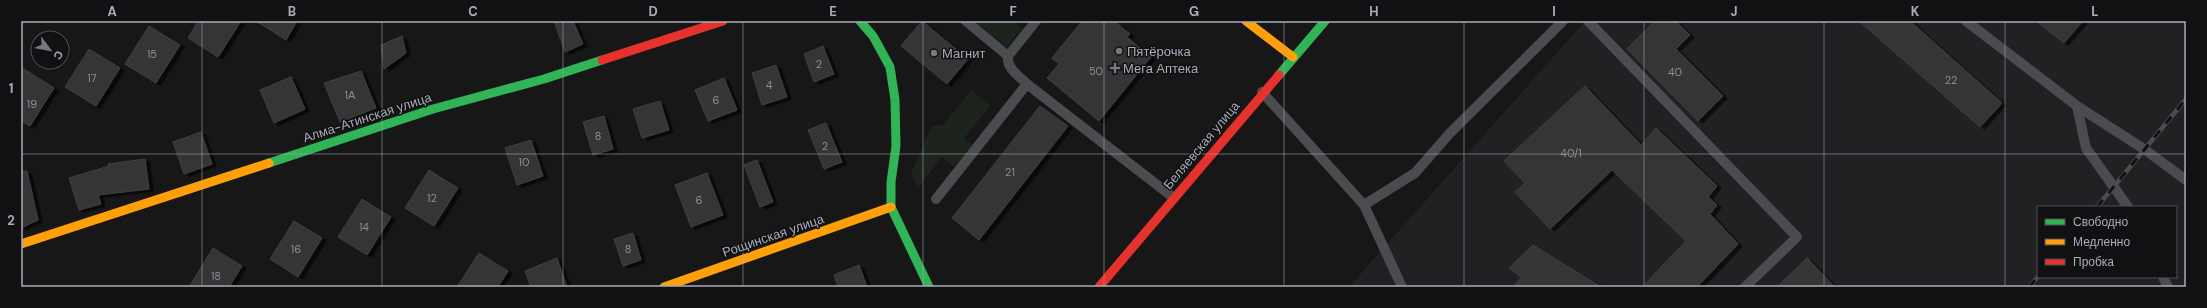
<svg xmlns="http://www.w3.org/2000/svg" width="2207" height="308" font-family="'DM Sans',sans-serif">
  <defs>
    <filter id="shadow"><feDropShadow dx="4.5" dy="2.5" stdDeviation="0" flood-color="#0009"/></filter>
  </defs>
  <rect width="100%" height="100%" fill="#171717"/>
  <path fill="#212123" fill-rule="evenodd" d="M1585 21H2186V287H1349ZM2038 207H2176V277H2038Z"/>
  <g fill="#1d241e">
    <polygon points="974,21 1014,21 1022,28 1007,47"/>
    <polygon points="971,90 990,106 964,138 972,145 954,167 942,157 918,187 911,173 932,126 944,124"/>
  </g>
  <g fill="#353536" stroke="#3f4043" filter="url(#shadow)">
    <polygon points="198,21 241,21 218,57 188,38"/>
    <polygon points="256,21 297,21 286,40"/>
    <polygon points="554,21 573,21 583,44 565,52"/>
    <polygon points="922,21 968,59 947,84 901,46"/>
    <polygon points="1082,21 1114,21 1130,34 1127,37 1151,57 1099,121 1047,78 1059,64 1052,58"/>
    <polygon points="1655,21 1676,21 1690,35 1676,49 1723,96 1698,121 1627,49"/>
    <polygon points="1859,21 1910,21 2002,103 1980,127"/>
    <polygon points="2036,21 2083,21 2064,43"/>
    <polygon points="149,26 180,45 156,83 125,64"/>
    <polygon points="402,36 406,53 384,69 381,45"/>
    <polygon points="823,46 834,74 814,82 804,54"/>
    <polygon points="89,49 120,68 96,106 65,87"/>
    <polygon points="776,65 787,97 762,105 752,73"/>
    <polygon points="21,67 54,88 30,126 21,121"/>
    <polygon points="361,71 376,108 340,122 324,83"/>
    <polygon points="291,77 305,109 274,123 260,90"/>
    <polygon points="724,78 737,110 708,121 695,90"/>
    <polygon points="1585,86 1641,145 1656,128 1717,186 1708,197 1717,205 1710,214 1738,244 1697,287 1642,287 1686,241 1612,170 1550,229 1515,192 1525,183 1504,161"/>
    <polygon points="660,101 669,130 642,138 633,109"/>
    <polygon points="1040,106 1068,126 979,240 952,218"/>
    <polygon points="604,116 613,149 593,155 583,122"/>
    <polygon points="826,123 842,162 824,169 808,130"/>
    <polygon points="201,132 212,164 184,174 173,142"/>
    <polygon points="531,140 543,176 517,185 505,148"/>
    <polygon points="145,159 149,189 98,195 101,204 79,210 69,178 109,166 108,164"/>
    <polygon points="757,160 773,202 760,207 744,165"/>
    <polygon points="429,170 458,188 434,226 405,208"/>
    <polygon points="21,171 27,171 38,220 21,228"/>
    <polygon points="707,173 723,215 691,227 675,185"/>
    <polygon points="362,199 391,217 367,255 338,237"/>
    <polygon points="294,221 322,238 298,277 270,259"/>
    <polygon points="633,233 641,260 623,266 614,239"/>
    <polygon points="1533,245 1559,261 1601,287 1513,287 1521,277 1509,268"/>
    <polygon points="213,248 242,266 229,287 189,287"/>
    <polygon points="479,253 508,271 498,287 457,287"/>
    <polygon points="557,258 567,287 531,287 525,271"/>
    <polygon points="1807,258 1835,287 1777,287"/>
    <polygon points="859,265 867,287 838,287 834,275"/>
  </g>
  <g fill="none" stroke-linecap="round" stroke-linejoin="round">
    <g stroke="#4b4c50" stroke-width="10">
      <polyline points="966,21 1008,56"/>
      <polyline points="1588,21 1797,237 1745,287"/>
      <polyline points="1966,21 2077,106 2144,149 2186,180"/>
      <path d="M1027 84C1019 76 1006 68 1008 56L1036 21"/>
      <polyline points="1262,92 1364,205 1402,287"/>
      <polyline points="2077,106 2086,148 2128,207"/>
      <polyline points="936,199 1027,84 1174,198"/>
      <polyline points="1364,205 1415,173 1450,133 1563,21"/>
      <polyline points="2163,277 2168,287"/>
    </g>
    <g stroke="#30b455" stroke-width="9">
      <polyline points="860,21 873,36 890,67 895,100 896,146 891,182 891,207 929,287"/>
      <polyline points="1279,75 1325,21"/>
      <polyline points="269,163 433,109 544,79 602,60"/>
    </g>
    <g stroke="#ff9f0a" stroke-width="9">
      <polyline points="1246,21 1293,57"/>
      <polyline points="21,244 269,163"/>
      <polyline points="664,287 891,207"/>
    </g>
    <g stroke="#e5322d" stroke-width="9">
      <polyline points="602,60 723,21"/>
      <polyline points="1099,287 1279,75"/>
    </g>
    <defs>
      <g id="rail">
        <polyline points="2097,207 2186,99"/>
        <polyline points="2029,287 2038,277"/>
      </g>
    </defs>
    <use href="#rail" stroke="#4b4c4f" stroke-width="4.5"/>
    <use href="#rail" stroke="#111113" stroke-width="3" stroke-dasharray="9" stroke-linecap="butt"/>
  </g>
  <path fill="none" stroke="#a8adb8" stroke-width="1" stroke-opacity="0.55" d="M202 21V287M382 21V287M563 21V287M743 21V287M923 21V287M1104 21V287M1284 21V287M1464 21V287M1644 21V287M1824 21V287M2005 21V287M21 154H2186"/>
  <g fill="#757880" stroke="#111113" stroke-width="1.5">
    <circle cx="1119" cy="51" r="4"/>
    <circle cx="934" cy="53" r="4"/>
    <path d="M1113 62h4v4h4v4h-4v4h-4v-4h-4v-4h4z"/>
  </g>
  <g text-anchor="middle" stroke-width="3" stroke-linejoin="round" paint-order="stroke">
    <g font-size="11" fill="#8b8f98">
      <text x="152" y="58">15</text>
      <text x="819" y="68">2</text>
      <text x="1096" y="75">50</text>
      <text x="1675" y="76">40</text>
      <text x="92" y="82">17</text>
      <text x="1951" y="84">22</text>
      <text x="769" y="89">4</text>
      <text x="350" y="99">1А</text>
      <text x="716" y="104">6</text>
      <text x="32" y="108">19</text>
      <text x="598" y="140">8</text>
      <text x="825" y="150">2</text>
      <text x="1571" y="157">40/1</text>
      <text x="524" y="166">10</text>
      <text x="1010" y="176">21</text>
      <text x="432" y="202">12</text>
      <text x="699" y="204">6</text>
      <text x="364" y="231">14</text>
      <text x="296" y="253">16</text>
      <text x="628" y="253">8</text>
      <text x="216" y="280">18</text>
    </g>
    <g font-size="13" fill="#a8adb8" stroke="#111113" text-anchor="start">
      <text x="1127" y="56">Пятёрочка</text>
      <text x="942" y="58">Магнит</text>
      <text x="1123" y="73">Мега Аптека</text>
    </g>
    <g font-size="13" fill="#a8adb8" stroke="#111113">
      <text transform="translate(367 117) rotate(-18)" y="5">Алма-Атинская улица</text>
      <text transform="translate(1201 145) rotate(-50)" y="5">Беляевская улица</text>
      <text transform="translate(773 235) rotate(-19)" y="5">Рощинская улица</text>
    </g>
  </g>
  <rect width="2207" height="308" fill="none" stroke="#111113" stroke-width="44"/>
  <rect x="2037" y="206" width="140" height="72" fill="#111113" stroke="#4d4f55"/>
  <rect x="2045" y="219" width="20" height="6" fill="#30b455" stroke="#4d4f55"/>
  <text x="2073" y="226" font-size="12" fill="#a8adb8">Свободно</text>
  <rect x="2045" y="239" width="20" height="6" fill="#ff9f0a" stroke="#4d4f55"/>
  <text x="2073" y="246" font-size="12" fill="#a8adb8">Медленно</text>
  <rect x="2045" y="259" width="20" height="6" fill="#e5322d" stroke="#4d4f55"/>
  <text x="2073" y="266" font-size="12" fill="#a8adb8">Пробка</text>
  <g transform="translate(50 50) rotate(122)"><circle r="19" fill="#111113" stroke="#4d4f55"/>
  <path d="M0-3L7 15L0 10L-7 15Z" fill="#757880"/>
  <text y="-6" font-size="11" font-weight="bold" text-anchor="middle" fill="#a8adb8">С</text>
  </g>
  <rect x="22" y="22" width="2163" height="264" fill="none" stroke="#a8adb8" stroke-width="1.5"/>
  <g font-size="13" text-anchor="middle" font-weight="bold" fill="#a8adb8">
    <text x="112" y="16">A</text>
    <text x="292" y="16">B</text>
    <text x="473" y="16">C</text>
    <text x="653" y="16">D</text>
    <text x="833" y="16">E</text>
    <text x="1013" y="16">F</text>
    <text x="1194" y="16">G</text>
    <text x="1374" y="16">H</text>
    <text x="1554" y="16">I</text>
    <text x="1734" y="16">J</text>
    <text x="1915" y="16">K</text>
    <text x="2095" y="16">L</text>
    <text x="11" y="93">1</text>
    <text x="11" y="225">2</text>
  </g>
</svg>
